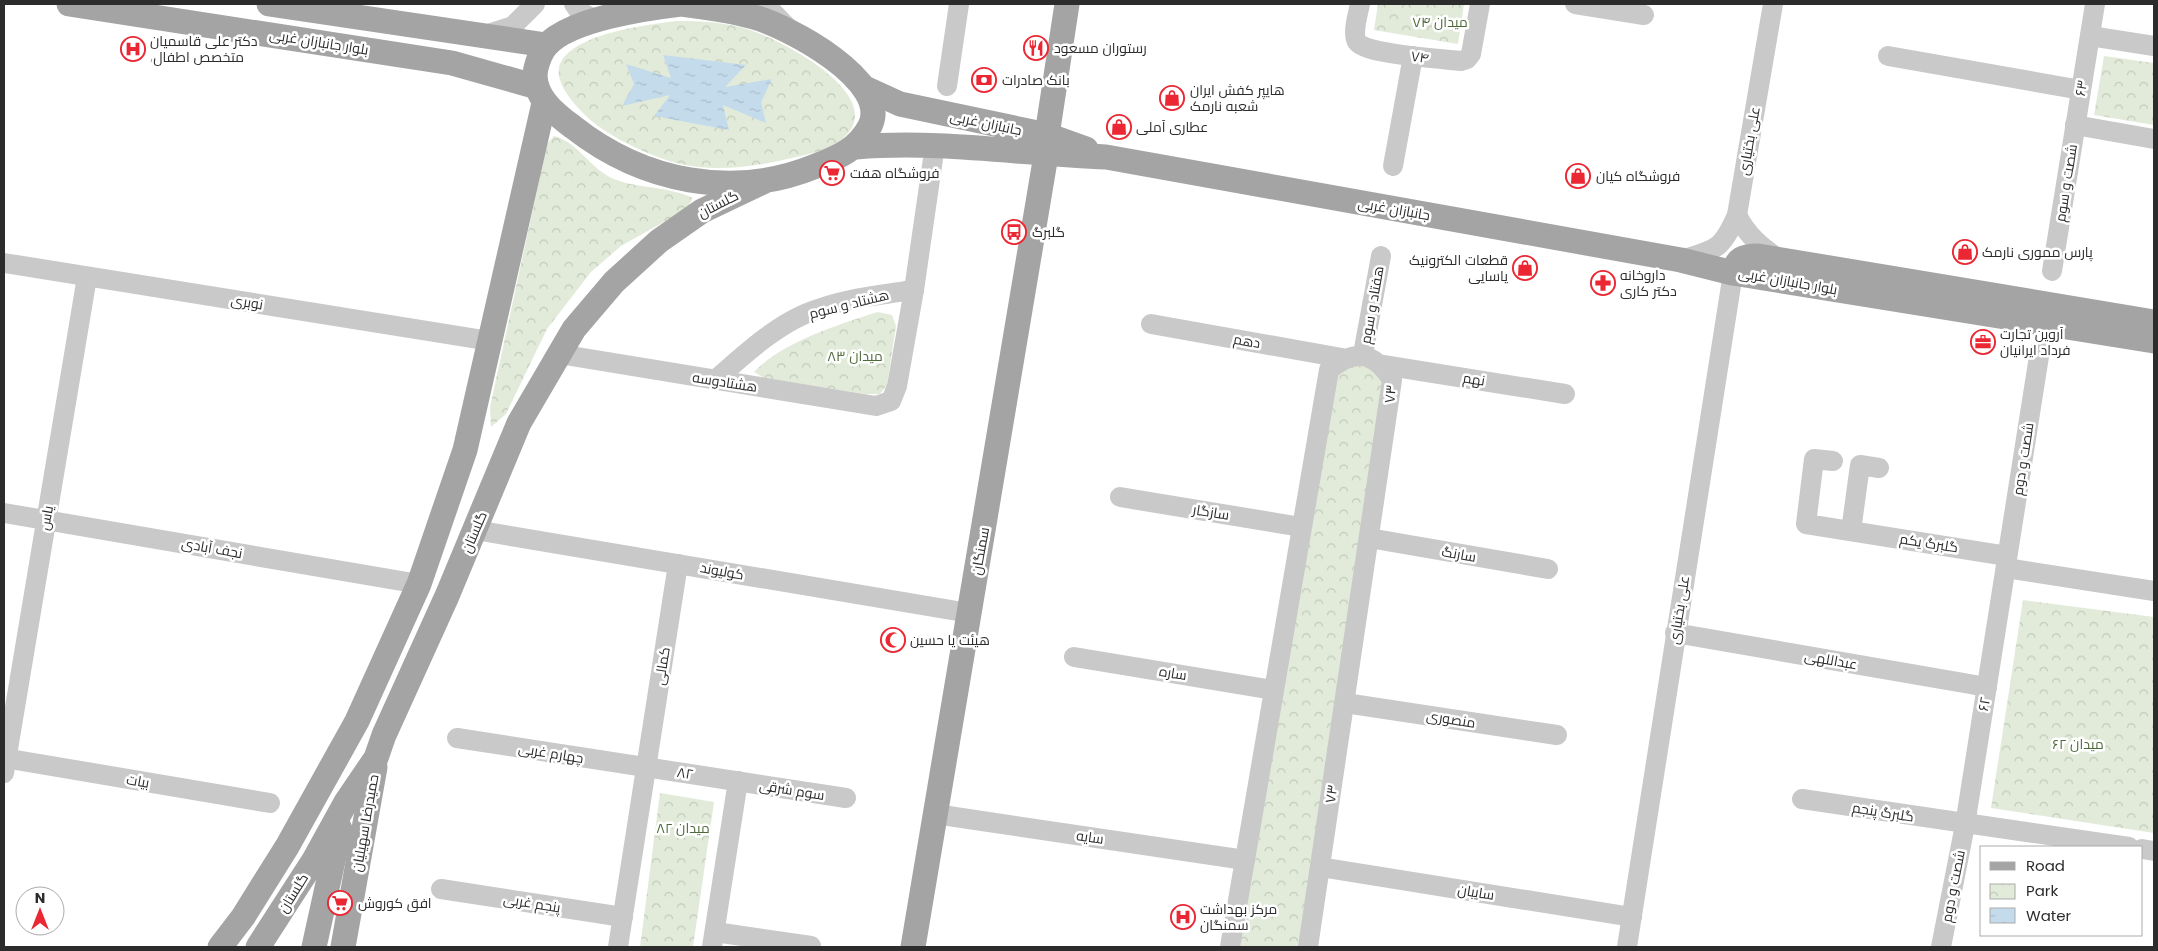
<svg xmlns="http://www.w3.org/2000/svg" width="2158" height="951" font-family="Poppins,Cairo,sans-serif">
  <defs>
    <pattern id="park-crowns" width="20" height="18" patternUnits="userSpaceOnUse" patternTransform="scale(1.25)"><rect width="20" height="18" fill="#e2ebd9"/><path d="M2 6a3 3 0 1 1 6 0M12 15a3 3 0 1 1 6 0" fill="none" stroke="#c2caba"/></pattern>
    <pattern id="water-ripples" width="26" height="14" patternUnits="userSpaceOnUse" patternTransform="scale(1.25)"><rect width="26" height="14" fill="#c4dbec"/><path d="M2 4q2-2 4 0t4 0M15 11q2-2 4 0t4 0" fill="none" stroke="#a9bccb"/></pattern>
  </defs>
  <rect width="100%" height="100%" fill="#fff"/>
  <g fill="url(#park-crowns)">
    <polygon points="1378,4 1464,4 1458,44 1374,30"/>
    <path d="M676 21C701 21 726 22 750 30 779 39 876 89 851 129 838 149 813 153 792 158 758 166 726 171 691 166 664 162 623 144 601 128 585 117 549 83 561 62 577 33 646 25 676 21Z"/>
    <polygon points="2104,56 2154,63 2154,125 2094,115"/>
    <path d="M554 136C578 142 590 169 614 179 639 189 668 186 693 198L687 209 621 246 591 272 547 329 506 414 491 427 490 407 547 144Z"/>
    <path d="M878 312 892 315 896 326 887 385 880 394H865L764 378 754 372C782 342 840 324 878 312Z"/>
    <polygon points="1363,354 1392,380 1308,947 1230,947 1329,370"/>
    <polygon points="2023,600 2154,617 2154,833 1991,808"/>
    <polygon points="660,793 714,802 693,947 640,947"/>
  </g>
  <polygon fill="url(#water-ripples)" points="663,55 746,65 725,87 772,79 761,102 766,123 723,105 729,130 654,116 670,95 622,106 634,84 626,64 671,78"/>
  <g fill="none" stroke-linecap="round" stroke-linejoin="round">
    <g stroke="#c9c9c9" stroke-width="20">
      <polyline points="574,4 579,11 595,20"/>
      <polyline points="765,4 789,29"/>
      <path d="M1360 4C1358 14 1352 33 1357 42 1364 54 1444 59 1461 61L1467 59 1471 54 1480 4"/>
      <polyline points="1575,4 1644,15"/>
      <polyline points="485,35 513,26 535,4"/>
      <polyline points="2090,36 2154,46"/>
      <polyline points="1888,56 2081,90"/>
      <polyline points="947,86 959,4"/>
      <polyline points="2075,125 2154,139"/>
      <polyline points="1393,166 1413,56"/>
      <path d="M1737 215C1747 235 1760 246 1779 259"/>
      <path d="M1681 260C1716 249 1721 251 1737 215L1773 4"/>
      <polyline points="4,263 490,341"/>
      <polyline points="2052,271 2095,4"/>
      <polyline points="1151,324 1342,358"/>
      <polyline points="559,354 876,406 891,401 897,386 914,290 935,145"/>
      <polyline points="1363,354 1381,256"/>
      <polyline points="1383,365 1565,394"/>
      <path d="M715 380C743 356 771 329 805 314 839 299 878 295 914 290"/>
      <polyline points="1833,461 1814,459 1806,524 2007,556"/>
      <polyline points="1120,497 1301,527"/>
      <polyline points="4,513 419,584"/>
      <polyline points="475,530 969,613"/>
      <polyline points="1851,531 1860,465 1879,468"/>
      <polyline points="1369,538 1548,569"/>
      <polyline points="2006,568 2154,591"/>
      <polyline points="1675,633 1987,687"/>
      <polyline points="1074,657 1273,690"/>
      <polyline points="1345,703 1557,735"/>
      <polyline points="457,738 846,798"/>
      <polyline points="4,758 270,803"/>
      <polyline points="4,773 87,277"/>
      <polyline points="1802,799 2129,847"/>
      <polyline points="935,814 1245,860"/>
      <polyline points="2142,849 2154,851"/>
      <polyline points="1320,867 1632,917"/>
      <polyline points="441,889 623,917"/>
      <polyline points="715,932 811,946"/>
      <polyline points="618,947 678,564"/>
      <polyline points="712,947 738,781"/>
      <path d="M1230 947 1329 370C1355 348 1374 352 1392 380L1308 947"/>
      <polyline points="1627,947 1733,273"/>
      <polyline points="1941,947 1965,825 2040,350"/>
    </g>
    <g stroke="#a4a4a4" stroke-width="25">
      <polyline points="69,4 452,63 537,87"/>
      <polyline points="269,4 546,45"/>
      <path d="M681 4C706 7 730 10 754 17 787 26 892 81 870 126 858 149 839 157 816 166 733 200 643 182 573 127 555 114 530 94 536 68 538 60 541 52 546 46 569 19 647 8 681 4Z"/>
      <polyline points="865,88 900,104 1047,135 1086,149"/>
      <polyline points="1047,135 1067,4"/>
      <path d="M856 147C940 140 1023 154 1106 157L1681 260 1733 273 2154 341"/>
      <path d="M1733 273C1737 258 1743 256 1758 256L2154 322"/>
      <polyline points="220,947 243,917 288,845 357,721 419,584 465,450 544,103"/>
      <polyline points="258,947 314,860 346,802 376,758 384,735 447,596 519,423 574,329 614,282 659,241 702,211 763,182"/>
      <polyline points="314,947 340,829"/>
      <polyline points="343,947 375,767"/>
      <polyline points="913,947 1046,155"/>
    </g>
  </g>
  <defs>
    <symbol id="restaurant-ring" viewBox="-11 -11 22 22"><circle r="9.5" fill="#fff" stroke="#ea2732" stroke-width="1.5"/><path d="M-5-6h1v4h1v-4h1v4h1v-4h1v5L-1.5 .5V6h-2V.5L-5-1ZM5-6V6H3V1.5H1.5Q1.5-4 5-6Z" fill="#ea2732"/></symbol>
    <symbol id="hospital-ring" viewBox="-11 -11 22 22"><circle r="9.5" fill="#fff" stroke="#ea2732" stroke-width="1.5"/><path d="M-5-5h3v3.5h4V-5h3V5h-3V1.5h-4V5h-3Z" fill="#ea2732"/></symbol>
    <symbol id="bank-ring" viewBox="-11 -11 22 22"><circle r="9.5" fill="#fff" stroke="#ea2732" stroke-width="1.5"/><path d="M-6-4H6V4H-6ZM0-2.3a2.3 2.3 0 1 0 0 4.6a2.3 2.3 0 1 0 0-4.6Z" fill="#ea2732"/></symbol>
    <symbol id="shop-ring" viewBox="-11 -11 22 22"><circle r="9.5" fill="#fff" stroke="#ea2732" stroke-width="1.5"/><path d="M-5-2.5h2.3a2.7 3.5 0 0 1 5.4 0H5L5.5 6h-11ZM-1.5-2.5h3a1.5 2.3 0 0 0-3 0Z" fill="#ea2732"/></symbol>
    <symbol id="supermarket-ring" viewBox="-11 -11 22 22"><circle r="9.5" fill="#fff" stroke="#ea2732" stroke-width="1.5"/><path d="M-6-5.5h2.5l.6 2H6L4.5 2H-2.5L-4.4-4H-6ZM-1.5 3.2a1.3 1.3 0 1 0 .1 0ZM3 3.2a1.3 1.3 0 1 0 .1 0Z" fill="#ea2732"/></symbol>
    <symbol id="bus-ring" viewBox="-11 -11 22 22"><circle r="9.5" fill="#fff" stroke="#ea2732" stroke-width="1.5"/><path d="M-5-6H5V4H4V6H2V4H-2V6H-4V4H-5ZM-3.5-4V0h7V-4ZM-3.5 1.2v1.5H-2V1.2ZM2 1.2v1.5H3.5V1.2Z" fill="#ea2732"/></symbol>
    <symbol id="pharmacy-ring" viewBox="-11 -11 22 22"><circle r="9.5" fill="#fff" stroke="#ea2732" stroke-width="1.5"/><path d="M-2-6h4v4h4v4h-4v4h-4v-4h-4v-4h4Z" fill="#ea2732"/></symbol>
    <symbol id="office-ring" viewBox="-11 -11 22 22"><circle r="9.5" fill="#fff" stroke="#ea2732" stroke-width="1.5"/><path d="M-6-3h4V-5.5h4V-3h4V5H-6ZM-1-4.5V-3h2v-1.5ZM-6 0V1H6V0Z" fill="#ea2732"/></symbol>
    <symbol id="mosque-ring" viewBox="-11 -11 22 22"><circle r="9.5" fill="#fff" stroke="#ea2732" stroke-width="1.5"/><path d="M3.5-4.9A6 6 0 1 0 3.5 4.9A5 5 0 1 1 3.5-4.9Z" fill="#ea2732"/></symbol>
  </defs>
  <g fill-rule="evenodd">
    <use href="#restaurant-ring" x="1022" y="34" width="28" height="28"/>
    <use href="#hospital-ring" x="119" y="35" width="28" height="28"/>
    <use href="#bank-ring" x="970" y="66" width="28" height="28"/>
    <use href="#shop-ring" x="1158" y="84" width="28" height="28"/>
    <use href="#shop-ring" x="1105" y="113" width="28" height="28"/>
    <use href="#supermarket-ring" x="818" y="159" width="28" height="28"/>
    <use href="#shop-ring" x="1564" y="162" width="28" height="28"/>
    <use href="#bus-ring" x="1000" y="218" width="28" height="28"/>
    <use href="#shop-ring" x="1951" y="238" width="28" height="28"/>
    <use href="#shop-ring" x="1511" y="254" width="28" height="28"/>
    <use href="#pharmacy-ring" x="1589" y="269" width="28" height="28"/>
    <use href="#office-ring" x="1969" y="328" width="28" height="28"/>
    <use href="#mosque-ring" x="879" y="626" width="28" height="28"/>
    <use href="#supermarket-ring" x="326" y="889" width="28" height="28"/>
    <use href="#hospital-ring" x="1169" y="903" width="28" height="28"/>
  </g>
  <g text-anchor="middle" stroke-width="5" stroke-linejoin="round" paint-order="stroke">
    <g font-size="14" fill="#4e6939" stroke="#fff">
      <text x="1440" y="27">میدان ۷۴</text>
      <text x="855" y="361">میدان ۸۳</text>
      <text x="2078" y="749">میدان ۶۲</text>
      <text x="683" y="833">میدان ۸۲</text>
    </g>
    <g font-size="14" fill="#2c2c2c" stroke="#fff" text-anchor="start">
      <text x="150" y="46">دکتر علی قاسمیان<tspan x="150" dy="16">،متخصص اطفال</tspan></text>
      <text x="1054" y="53">رستوران مسعود</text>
      <text x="1002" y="85">بانک صادرات</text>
      <text x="1190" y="95">هایپر کفش ایران<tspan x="1190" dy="16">شعبه نارمک</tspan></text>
      <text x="1136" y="132">عطاری آملی</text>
      <text x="850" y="178">فروشگاه هفت</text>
      <text x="1596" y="181">فروشگاه کیان</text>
      <text x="1032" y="237">گلبرگ</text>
      <text x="1982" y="257">پارس مموری نارمک</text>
      <text x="1508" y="265" text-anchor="end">قطعات الکترونیک<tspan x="1508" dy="16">یاسایی</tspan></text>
      <text x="1620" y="280">داروخانه<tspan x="1620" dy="16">دکتر کاری</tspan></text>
      <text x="2000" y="339">آروین تجارت<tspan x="2000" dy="16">فرداد ایرانیان</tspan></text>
      <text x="910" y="645">هیئت یا حسین</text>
      <text x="358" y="908">افق کوروش</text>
      <text x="1200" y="914">مرکز بهداشت<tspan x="1200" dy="16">سمنگان</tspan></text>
    </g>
    <g font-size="14" fill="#2c2c2c" stroke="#fff">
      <text transform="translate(319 42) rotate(9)" y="5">بلوار جانبازان غربی</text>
      <text transform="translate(1420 57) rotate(7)" y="5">۷۴</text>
      <text transform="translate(2081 88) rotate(-81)" y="5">۶۳</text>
      <text transform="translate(986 123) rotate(12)" y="5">جانبازان غربی</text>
      <text transform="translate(1749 141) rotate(-80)" y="5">علی بختیاری</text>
      <text transform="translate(2066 183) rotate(-81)" y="5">شصت و سوم</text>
      <text transform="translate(718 204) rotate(-27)" y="5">گلستان</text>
      <text transform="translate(1394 209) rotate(10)" y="5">جانبازان غربی</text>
      <text transform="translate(1788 281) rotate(10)" y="5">بلوار جانبازان غربی</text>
      <text transform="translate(247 302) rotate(9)" y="5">نوبری</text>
      <text transform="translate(849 304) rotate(-14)" y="5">هشتاد و سوم</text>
      <text transform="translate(1372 305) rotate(-80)" y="5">هفتاد و سوم</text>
      <text transform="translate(1247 341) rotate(10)" y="5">دهم</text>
      <text transform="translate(1474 379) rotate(9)" y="5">نهم</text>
      <text transform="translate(725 382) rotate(9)" y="5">هشتادوسه</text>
      <text transform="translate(1390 394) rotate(-85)" y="5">۷۳</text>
      <text transform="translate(2023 459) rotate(-81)" y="5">شصت و دوم</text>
      <text transform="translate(1211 512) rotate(9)" y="5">سازگار</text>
      <text transform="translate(46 518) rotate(-80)" y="5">یاس</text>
      <text transform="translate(474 532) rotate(-67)" y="5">گلستان</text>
      <text transform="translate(1929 543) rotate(9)" y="5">گلبرگ یکم</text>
      <text transform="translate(212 548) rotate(10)" y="5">نجف آبادی</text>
      <text transform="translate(980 551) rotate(-80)" y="5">سمنگان</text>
      <text transform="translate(1459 554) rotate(10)" y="5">سارنگ</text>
      <text transform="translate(722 571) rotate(10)" y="5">کولیوند</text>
      <text transform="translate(1679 610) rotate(-81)" y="5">علی بختیاری</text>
      <text transform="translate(1831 660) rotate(10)" y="5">عبداللهی</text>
      <text transform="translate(662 666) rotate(-81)" y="5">کمالی</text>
      <text transform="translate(1173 673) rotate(9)" y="5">ساره</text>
      <text transform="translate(1984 704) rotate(-81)" y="5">۶۲</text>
      <text transform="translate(1451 719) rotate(9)" y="5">منصوری</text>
      <text transform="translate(551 753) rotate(9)" y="5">چهارم غربی</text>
      <text transform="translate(685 773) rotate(9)" y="5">۸۲</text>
      <text transform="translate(138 781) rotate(10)" y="5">بیات</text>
      <text transform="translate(792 790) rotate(9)" y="5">سوم شرقی</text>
      <text transform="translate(1331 794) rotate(-82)" y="5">۷۳</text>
      <text transform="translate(1883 812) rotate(9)" y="5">گلبرگ پنجم</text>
      <text transform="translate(365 823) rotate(-80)" y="5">حمیدرضا سهیلیان</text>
      <text transform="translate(1090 837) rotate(8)" y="5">سایه</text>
      <text transform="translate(1953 886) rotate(-79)" y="5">شصت و دوم</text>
      <text transform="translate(1476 892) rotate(9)" y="5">سایبان</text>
      <text transform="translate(293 893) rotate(-58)" y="5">گلستان</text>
      <text transform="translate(532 903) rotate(9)" y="5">پنجم غربی</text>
    </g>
  </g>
  <rect width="2158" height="951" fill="none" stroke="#2c2c2c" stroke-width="10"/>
  <rect x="1980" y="846" width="162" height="90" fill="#ffffff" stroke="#ababab"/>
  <rect x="1990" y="862" width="25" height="8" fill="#a4a4a4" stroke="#ababab"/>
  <text x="2026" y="871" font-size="15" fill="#2c2c2c">Road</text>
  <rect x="1990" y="884" width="25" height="15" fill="url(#park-crowns)" stroke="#ababab"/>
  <text x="2026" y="896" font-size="15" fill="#2c2c2c">Park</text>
  <rect x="1990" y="908" width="25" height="15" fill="url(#water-ripples)" stroke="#ababab"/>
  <text x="2026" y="921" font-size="15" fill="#2c2c2c">Water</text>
  <g transform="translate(40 911)"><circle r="24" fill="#ffffff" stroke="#ababab"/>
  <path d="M0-4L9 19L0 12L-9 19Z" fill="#ea2732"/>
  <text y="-8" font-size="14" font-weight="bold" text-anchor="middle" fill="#2c2c2c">N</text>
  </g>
</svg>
